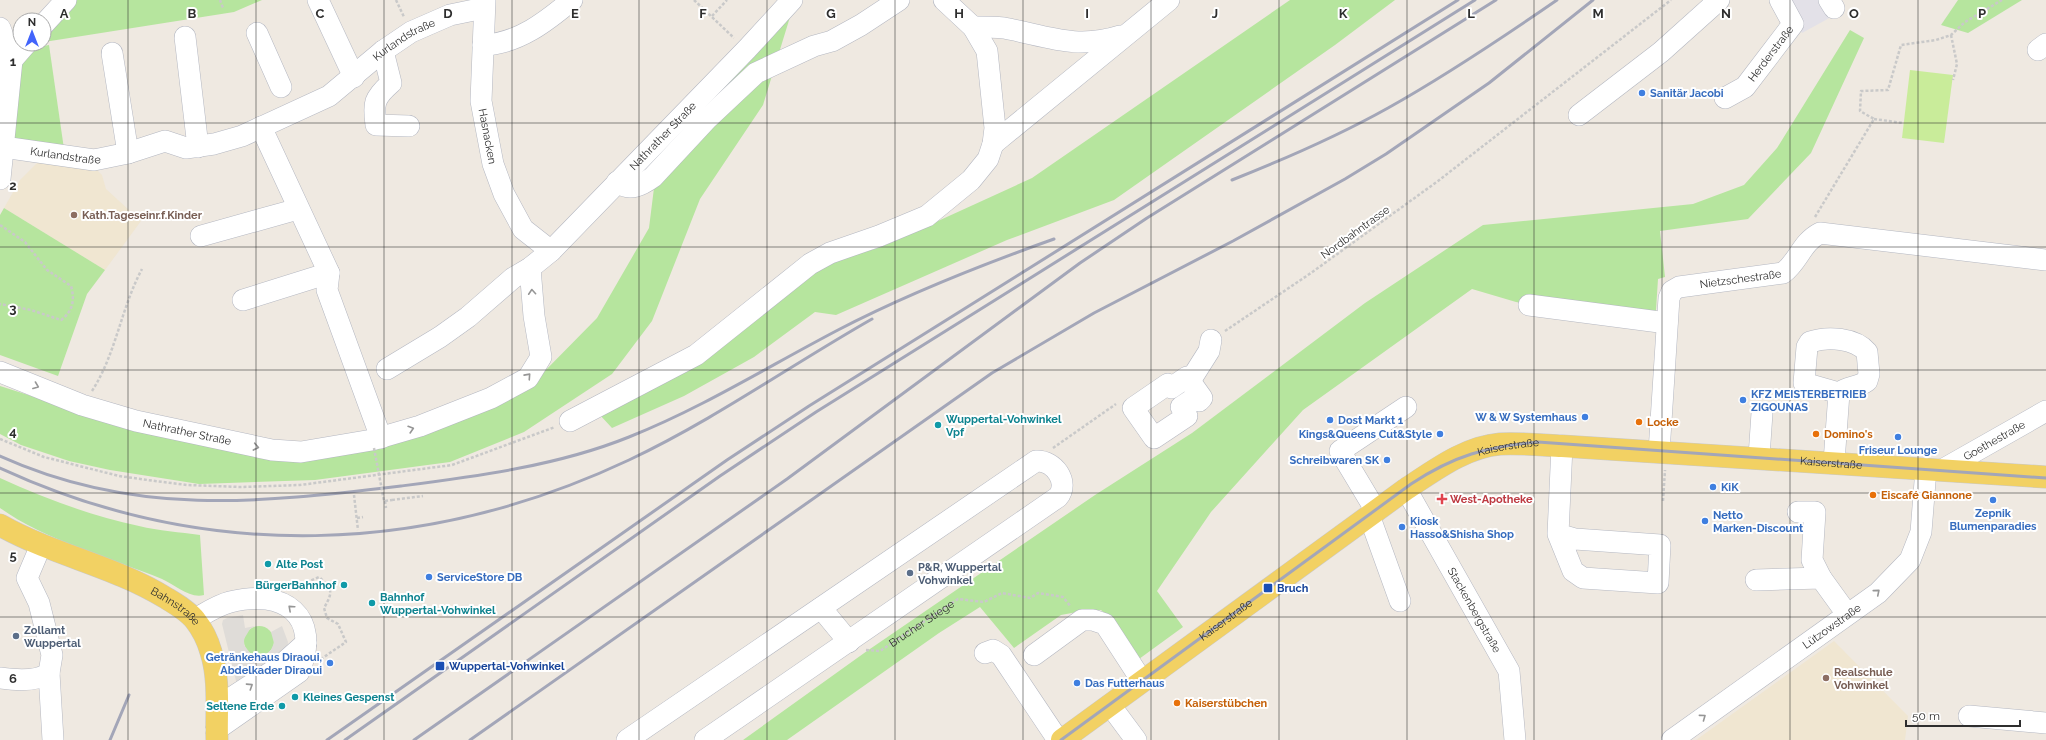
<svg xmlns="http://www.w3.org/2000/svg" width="2046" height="740" font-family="Raleway,sans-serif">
  <rect width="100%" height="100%" fill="#efe9e1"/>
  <polygon fill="#e3e1e8" points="1784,0 1836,0 1842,11 1802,33"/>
  <g fill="#f0e6d1">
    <polygon points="42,158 93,166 102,175 106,189 141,221 105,270 4,208 20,180"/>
    <polygon points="1834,641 1908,716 1905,740 1696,740"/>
  </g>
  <g fill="#b6e59e">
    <polygon points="74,0 262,0 234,12 44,42 44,31"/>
    <polygon points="1290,0 1395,0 1335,45 1114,200 1007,240 836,315 815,312 754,357 684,396 612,428 599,414 820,265 881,247 1032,178"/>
    <polygon points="1958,0 2022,0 1968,33 1941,25"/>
    <polygon points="790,17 763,105 700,199 652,321 612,374 524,432 450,462 315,480 199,484 110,470 69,461 21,445 0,434 0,386 157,436 214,447 322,455 537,379 597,318 649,228 658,156 757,45"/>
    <polygon points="1850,30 1864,38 1811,153 1748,219 1660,231 1665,277 1658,279 1655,325 1516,302 1472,289 1303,410 1211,512 1157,591 1183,627 1139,659 1110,618 1101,610 1088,610 1061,615 1014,648 980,607 939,633 787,740 743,740 867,651 1095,495 1192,433 1365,303 1483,225 1693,204 1744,185 1777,148"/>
    <polygon points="49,45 64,149 13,142 16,62 31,48"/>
    <polygon points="4,208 105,270 87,294 58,376 0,355 0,215"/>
    <path d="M0 478C44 498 91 516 139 526 159 531 180 532 200 535L204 595C190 599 175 585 162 579 111 558 45 540 0 508Z"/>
    <circle cx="259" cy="641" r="15"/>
  </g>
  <polygon fill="#c9ec9a" points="1910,70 1953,75 1944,143 1902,138"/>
  <polygon fill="#dfdcd8" points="243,615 245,628 255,626 250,629 244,639 244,645 250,653 257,656 265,655 271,650 274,643 271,632 282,626 288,642 287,649 240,685 236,681 222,624 223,620 227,618"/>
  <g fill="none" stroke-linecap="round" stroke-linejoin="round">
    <defs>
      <g id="minor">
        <polyline points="318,0 354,77"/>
        <path id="s2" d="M485 0 481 101 493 164 504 194 523 229 551 251"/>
        <polyline points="1829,0 1834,8"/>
        <polyline points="44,24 66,0"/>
        <path d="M973 27C983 27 994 27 1004 28 1047 36 1076 50 1120 36"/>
        <polyline points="0,28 12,60 0,179"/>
        <polyline points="257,33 281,87"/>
        <polyline points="185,37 198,147"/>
        <path d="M483 45C518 44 547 21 572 0"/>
        <polyline points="2038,50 2046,44"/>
        <path d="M383 51 391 83C374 98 373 103 376 125L409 126"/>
        <polyline points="112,53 128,153"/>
        <polyline points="1,65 12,60 26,44"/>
        <path id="s3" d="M1725 98 1745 87 1793 24 1780 0"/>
        <polyline points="1579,115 1661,52 1719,0"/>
        <polyline points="261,127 329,273 327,290 381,438"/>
        <polyline points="993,144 1169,0"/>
        <path id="s4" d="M3 147 94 160 128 153 165 141 186 148 214 144 242 136 329 96 383 51 411 32 450 15 484 8"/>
        <path d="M617 182C630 192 642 185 653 177L707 119 756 73 814 46 832 41 861 25 899 0"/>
        <polyline points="201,236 298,209"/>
        <polyline points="243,300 329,273"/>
        <polyline points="1529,305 1667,323"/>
        <path id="s5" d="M387 369 440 337 468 317 513 278 530 268 551 251 747 49 792 0"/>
        <path id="s6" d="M0 372 82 405 136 421 272 450 301 452 372 440 420 426 491 398 528 378 541 357 534 316 530 268"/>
        <polygon points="1187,377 1202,398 1199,401 1196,397 1181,407 1187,416 1154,438 1133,408 1168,384 1171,388"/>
        <polyline points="1190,381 1209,351 1211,340"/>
        <polyline points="570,421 696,355 810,264 830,253 879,236 927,216 971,180 988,159 993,144 995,128 987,51 973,27 944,0"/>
        <path id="s7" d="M1659 452 1669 298 1672 291 1679 287 1783 273C1799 261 1801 243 1820 233L2046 260"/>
        <polyline points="1759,457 1762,413"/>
        <path d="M1834 462 1839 393C1847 386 1858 388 1867 381L1869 374 1867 352C1855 338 1828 336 1810 342L1807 347 1804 383 1839 393"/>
        <path id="s8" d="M1942 470 2046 411"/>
        <path id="s9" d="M1406 489 1509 671 1515 740"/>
        <polyline points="1376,511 1340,451 1406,407"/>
        <polyline points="1798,512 1815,512 1812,560 1821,578"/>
        <polyline points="1369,515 1400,601"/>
        <polyline points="1558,534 1575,539 1660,545 1658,583 1583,578 1573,571 1558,534 1562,446"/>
        <polyline points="1756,580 1821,578 1847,614"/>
        <polyline points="821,608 849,642"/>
        <path d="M195 619C206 613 218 605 230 602 284 588 322 616 299 672L216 730"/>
        <polyline points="985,653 993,650 1001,655 1058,740"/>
        <polyline points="1034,655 1082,620 1093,620 1105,624 1142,681"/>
        <polyline points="49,673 53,740"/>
        <path d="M0 678C14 680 37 682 49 673L52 655 39 603 27 578 41 545"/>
        <polyline points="1110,705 1136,740"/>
        <polyline points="217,707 279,667 306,643"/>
        <polyline points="1969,716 2046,723"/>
        <path d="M627 740 1036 461C1054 460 1070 482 1058 497L705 740"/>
        <path id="s10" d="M1672 740 1878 593 1910 560 1921 532 1926 469"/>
      </g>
      <g id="major">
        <path id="s11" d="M0 525C53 555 114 566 166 598 176 604 188 611 195 620 202 629 208 641 211 652 220 680 216 712 217 740"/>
        <path d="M1062 740 1406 489C1435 470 1465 447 1500 444 1521 443 1542 445 1562 446L2046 477"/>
      </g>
    </defs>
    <use href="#minor" stroke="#b4b7c1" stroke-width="22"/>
    <use href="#major" stroke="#c9c9c9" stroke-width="23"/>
    <g stroke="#c9c9c9" stroke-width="2.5" stroke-dasharray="3 2" stroke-linecap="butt">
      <polyline points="220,0 223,8"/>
      <polyline points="396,0 404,17"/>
      <polyline points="694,0 734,38"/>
      <polyline points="712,16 727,0"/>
      <polyline points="1951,35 1957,64 1953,80"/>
      <polyline points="1874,119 1903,123"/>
      <polyline points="1815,217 1874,119 1860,111 1861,91 1888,90 1901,45 1936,40 1951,35 1965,22 2002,0"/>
      <path d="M0 225 25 242 47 270 71 286C75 300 73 311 61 320L31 310 0 304"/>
      <polyline points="1225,331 1311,273 1438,181 1671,0"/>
      <path d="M92 391C116 354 121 308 142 269"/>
      <polyline points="0,439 44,457 119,476 155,481 187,485 241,487 300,485 452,465 555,427"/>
      <polyline points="1053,448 1116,404"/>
      <polyline points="354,495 358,530"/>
      <polyline points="392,500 423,496"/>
      <polyline points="385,501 386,508"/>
      <polyline points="1663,501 1665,470"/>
      <polyline points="357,518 363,517"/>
      <path d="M287 585 305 583 319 577C333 590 333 592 324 608L327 618 338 624 346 642 321 659"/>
      <path id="s1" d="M866 650 880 651 958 599 984 602 1002 593 1030 598 1038 593 1063 597 1071 607"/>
    </g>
    <use href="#minor" stroke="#fff" stroke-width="21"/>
    <use href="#major" stroke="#f2d163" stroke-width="22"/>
    <g stroke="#a3a6b8" stroke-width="3">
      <path d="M1232 180C1285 159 1338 136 1388 108 1447 75 1502 38 1557 0"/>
      <path d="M0 456C135 517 258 503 401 486 478 476 557 466 629 437 702 408 769 366 838 330 907 294 981 265 1054 239"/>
      <path d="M0 468C206 563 425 556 629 460 714 420 791 365 872 319"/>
      <polyline points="110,740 129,695"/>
      <polyline points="327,740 727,460 809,406 1458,0"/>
      <polyline points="345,740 720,476 816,412 1475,0"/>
      <polyline points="414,740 787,479 1080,263 1147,218 1496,0"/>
      <polyline points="470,740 992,373 1094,313 1233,241 1345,179 1386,154 1489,83 1593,0"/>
      <path id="s12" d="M1061 740 1411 484C1455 455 1486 447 1538 442L2046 478"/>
    </g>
    <polyline stroke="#c9c9c9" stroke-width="2.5" stroke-dasharray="3 2" stroke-linecap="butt" points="374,448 384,501 392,500"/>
  </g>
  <defs><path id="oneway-chevron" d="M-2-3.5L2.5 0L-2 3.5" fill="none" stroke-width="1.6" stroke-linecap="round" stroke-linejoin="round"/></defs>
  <g stroke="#969696">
    <use href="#oneway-chevron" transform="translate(532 292) rotate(-94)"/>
    <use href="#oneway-chevron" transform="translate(528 376) rotate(-48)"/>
    <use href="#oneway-chevron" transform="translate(36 386) rotate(21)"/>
    <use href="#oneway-chevron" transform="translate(411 429) rotate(-17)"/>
    <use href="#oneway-chevron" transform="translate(256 447) rotate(11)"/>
    <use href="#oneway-chevron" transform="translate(1877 592) rotate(-40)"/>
    <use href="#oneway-chevron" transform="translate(291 608) rotate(-138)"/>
    <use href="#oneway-chevron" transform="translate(250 686) rotate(-33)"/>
    <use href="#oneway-chevron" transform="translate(1703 717) rotate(-36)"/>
  </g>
  <path fill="none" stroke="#2e2e2e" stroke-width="1" stroke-opacity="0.55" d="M128 0V740M256 0V740M384 0V740M512 0V740M639 0V740M767 0V740M895 0V740M1023 0V740M1151 0V740M1279 0V740M1407 0V740M1534 0V740M1662 0V740M1790 0V740M1918 0V740M0 123H2046M0 247H2046M0 370H2046M0 493H2046M0 617H2046"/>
  <g fill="#3f7fe0" stroke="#fff" stroke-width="1.5">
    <circle cx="1642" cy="93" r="4"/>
    <circle cx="1743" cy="400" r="4"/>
    <circle cx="1585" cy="417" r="4"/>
    <circle cx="1330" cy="420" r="4"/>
    <circle cx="1440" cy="434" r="4"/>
    <circle cx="1898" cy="437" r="4"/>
    <circle cx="1387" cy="460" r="4"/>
    <circle cx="1713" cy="487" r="4"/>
    <circle cx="1993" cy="500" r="4"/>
    <circle cx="1705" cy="521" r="4"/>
    <circle cx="1402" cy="527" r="4"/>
    <circle cx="429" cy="577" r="4"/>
    <circle cx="330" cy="663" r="4"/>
    <circle cx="1077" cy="683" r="4"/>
  </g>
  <g fill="#8d6e63" stroke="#fff" stroke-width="1.5">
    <circle cx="74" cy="215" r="4"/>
    <circle cx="1826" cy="678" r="4"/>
  </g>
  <g fill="#e8710a" stroke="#fff" stroke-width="1.5">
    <circle cx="1639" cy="422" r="4"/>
    <circle cx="1816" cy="434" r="4"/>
    <circle cx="1873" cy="495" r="4"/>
    <circle cx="1177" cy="703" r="4"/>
  </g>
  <g fill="#0f9aa8" stroke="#fff" stroke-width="1.5">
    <circle cx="938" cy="425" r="4"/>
    <circle cx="268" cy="564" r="4"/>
    <circle cx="344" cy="585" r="4"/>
    <circle cx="372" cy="603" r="4"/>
    <circle cx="295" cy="697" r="4"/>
    <circle cx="282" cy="706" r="4"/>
  </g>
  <path fill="#e0444e" stroke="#fff" stroke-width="1.5" d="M1440 493h4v4h4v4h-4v4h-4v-4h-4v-4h4z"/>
  <g fill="#5c6f8a" stroke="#fff" stroke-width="1.5">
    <circle cx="910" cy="573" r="4"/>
    <circle cx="16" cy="636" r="4"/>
  </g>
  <g fill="#1a4fb4" stroke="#fff" stroke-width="1.5">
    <rect x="1263" y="583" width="10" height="10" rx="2"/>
    <rect x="435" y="661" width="10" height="10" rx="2"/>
  </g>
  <g text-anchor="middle" stroke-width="4" stroke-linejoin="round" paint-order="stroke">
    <g font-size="11" fill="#2e2e2e" stroke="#fff">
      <text dy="4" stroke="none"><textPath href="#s4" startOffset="435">Kurlandstraße</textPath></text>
      <text dy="4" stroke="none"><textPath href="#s3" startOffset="65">Herderstraße</textPath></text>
      <text dy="4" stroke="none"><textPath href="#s2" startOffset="137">Hasnacken</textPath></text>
      <text dy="4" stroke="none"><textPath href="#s5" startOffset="363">Nathrather Straße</textPath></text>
      <text dy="4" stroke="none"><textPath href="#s4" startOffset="63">Kurlandstraße</textPath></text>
      <text transform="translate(1355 232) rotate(-36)" y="4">Nordbahntrasse</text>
      <text dy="4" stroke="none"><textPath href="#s7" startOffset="232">Nietzschestraße</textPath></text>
      <text dy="4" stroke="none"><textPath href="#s6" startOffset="197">Nathrather Straße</textPath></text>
      <text dy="4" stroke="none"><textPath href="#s8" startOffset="60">Goethestraße</textPath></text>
      <text dy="4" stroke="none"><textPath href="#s12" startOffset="539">Kaiserstraße</textPath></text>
      <text dy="4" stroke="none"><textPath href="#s12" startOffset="863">Kaiserstraße</textPath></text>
      <text dy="4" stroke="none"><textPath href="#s11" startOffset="194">Bahnstraße</textPath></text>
      <text dy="4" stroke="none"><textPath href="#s9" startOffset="139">Stackenbergstraße</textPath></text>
      <text dy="4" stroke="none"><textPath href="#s12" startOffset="204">Kaiserstraße</textPath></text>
      <text dy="4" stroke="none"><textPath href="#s1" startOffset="64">Brucher Stiege</textPath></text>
      <text dy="4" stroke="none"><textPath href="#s10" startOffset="196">Lützowstraße</textPath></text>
    </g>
    <g font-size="11" font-weight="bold" fill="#366cbe" stroke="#fff" text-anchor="start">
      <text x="1650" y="97">Sanitär Jacobi</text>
      <text x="1751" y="398">KFZ MEISTERBETRIEB<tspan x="1751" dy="13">ZIGOUNAS</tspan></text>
      <text x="1577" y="421" text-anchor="end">W &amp; W Systemhaus</text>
      <text x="1338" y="424">Dost Markt 1</text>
      <text x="1432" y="438" text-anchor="end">Kings&amp;Queens Cut&amp;Style</text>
      <text x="1898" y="454" text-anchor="middle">Friseur Lounge</text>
      <text x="1379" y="464" text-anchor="end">Schreibwaren SK</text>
      <text x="1721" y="491">KiK</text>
      <text x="1993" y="517" text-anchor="middle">Zepnik<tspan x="1993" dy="13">Blumenparadies</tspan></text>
      <text x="1713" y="519">Netto<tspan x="1713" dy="13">Marken-Discount</tspan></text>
      <text x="1410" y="525">Kiosk<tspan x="1410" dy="13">Hasso&amp;Shisha Shop</tspan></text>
      <text x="437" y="581">ServiceStore DB</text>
      <text x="322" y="661" text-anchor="end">Getränkehaus Diraoui,<tspan x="322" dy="13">Abdelkader Diraoui</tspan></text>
      <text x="1085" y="687">Das Futterhaus</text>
    </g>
    <g font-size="11" font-weight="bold" fill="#785e54" stroke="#fff" text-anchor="start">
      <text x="82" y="219">Kath.Tageseinr.f.Kinder</text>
      <text x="1834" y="676">Realschule<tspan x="1834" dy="13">Vohwinkel</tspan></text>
    </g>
    <g font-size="11" font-weight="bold" fill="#0d838f" stroke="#fff" text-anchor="start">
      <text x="946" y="423">Wuppertal-Vohwinkel<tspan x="946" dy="13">Vpf</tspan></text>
      <text x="276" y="568">Alte Post</text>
      <text x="336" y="589" text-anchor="end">BürgerBahnhof</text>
      <text x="380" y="601">Bahnhof<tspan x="380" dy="13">Wuppertal-Vohwinkel</tspan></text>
      <text x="303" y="701">Kleines Gespenst</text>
      <text x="274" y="710" text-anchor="end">Seltene Erde</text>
    </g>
    <g font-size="11" font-weight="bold" fill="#c56008" stroke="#fff" text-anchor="start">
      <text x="1647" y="426">Locke</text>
      <text x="1824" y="438">Domino's</text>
      <text x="1881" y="499">Eiscafé Giannone</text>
      <text x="1185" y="707">Kaiserstübchen</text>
    </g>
    <g font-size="11" font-weight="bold" fill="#be3a42" stroke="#fff" text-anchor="start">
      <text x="1450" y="503">West-Apotheke</text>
    </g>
    <g font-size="11" font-weight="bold" fill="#4e5e75" stroke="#fff" text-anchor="start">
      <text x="918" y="571">P&amp;R, Wuppertal<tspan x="918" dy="13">Vohwinkel</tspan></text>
      <text x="24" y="634">Zollamt<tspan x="24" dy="13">Wuppertal</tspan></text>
    </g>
    <g font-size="11" font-weight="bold" fill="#164399" stroke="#fff" text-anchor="start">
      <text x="1277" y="592">Bruch</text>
      <text x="449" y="670">Wuppertal-Vohwinkel</text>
    </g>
  </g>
  <g font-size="13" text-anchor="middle" font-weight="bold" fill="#2e2e2e" stroke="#fff" stroke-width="4" stroke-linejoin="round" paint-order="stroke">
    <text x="64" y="18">A</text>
    <text x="192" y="18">B</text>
    <text x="320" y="18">C</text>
    <text x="448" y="18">D</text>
    <text x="575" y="18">E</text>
    <text x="703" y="18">F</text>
    <text x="831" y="18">G</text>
    <text x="959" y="18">H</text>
    <text x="1087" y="18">I</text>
    <text x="1215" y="18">J</text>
    <text x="1343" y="18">K</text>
    <text x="1471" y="18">L</text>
    <text x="1598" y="18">M</text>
    <text x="1726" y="18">N</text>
    <text x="1854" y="18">O</text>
    <text x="1982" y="18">P</text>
    <text x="13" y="66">1</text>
    <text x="13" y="190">2</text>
    <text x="13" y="313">3</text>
    <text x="13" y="436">4</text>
    <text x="13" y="560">5</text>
    <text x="13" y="683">6</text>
  </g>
  <g transform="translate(32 32)"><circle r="19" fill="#ffffff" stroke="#ababab"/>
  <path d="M0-3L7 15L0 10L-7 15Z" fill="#4264fb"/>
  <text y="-6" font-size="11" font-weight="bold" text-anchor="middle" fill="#2e2e2e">N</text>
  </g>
  <path d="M1906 720v6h114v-6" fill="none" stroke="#2e2e2e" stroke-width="2"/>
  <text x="1912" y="720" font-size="12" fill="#2e2e2e" stroke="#ffffff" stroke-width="3" paint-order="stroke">50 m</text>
</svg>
